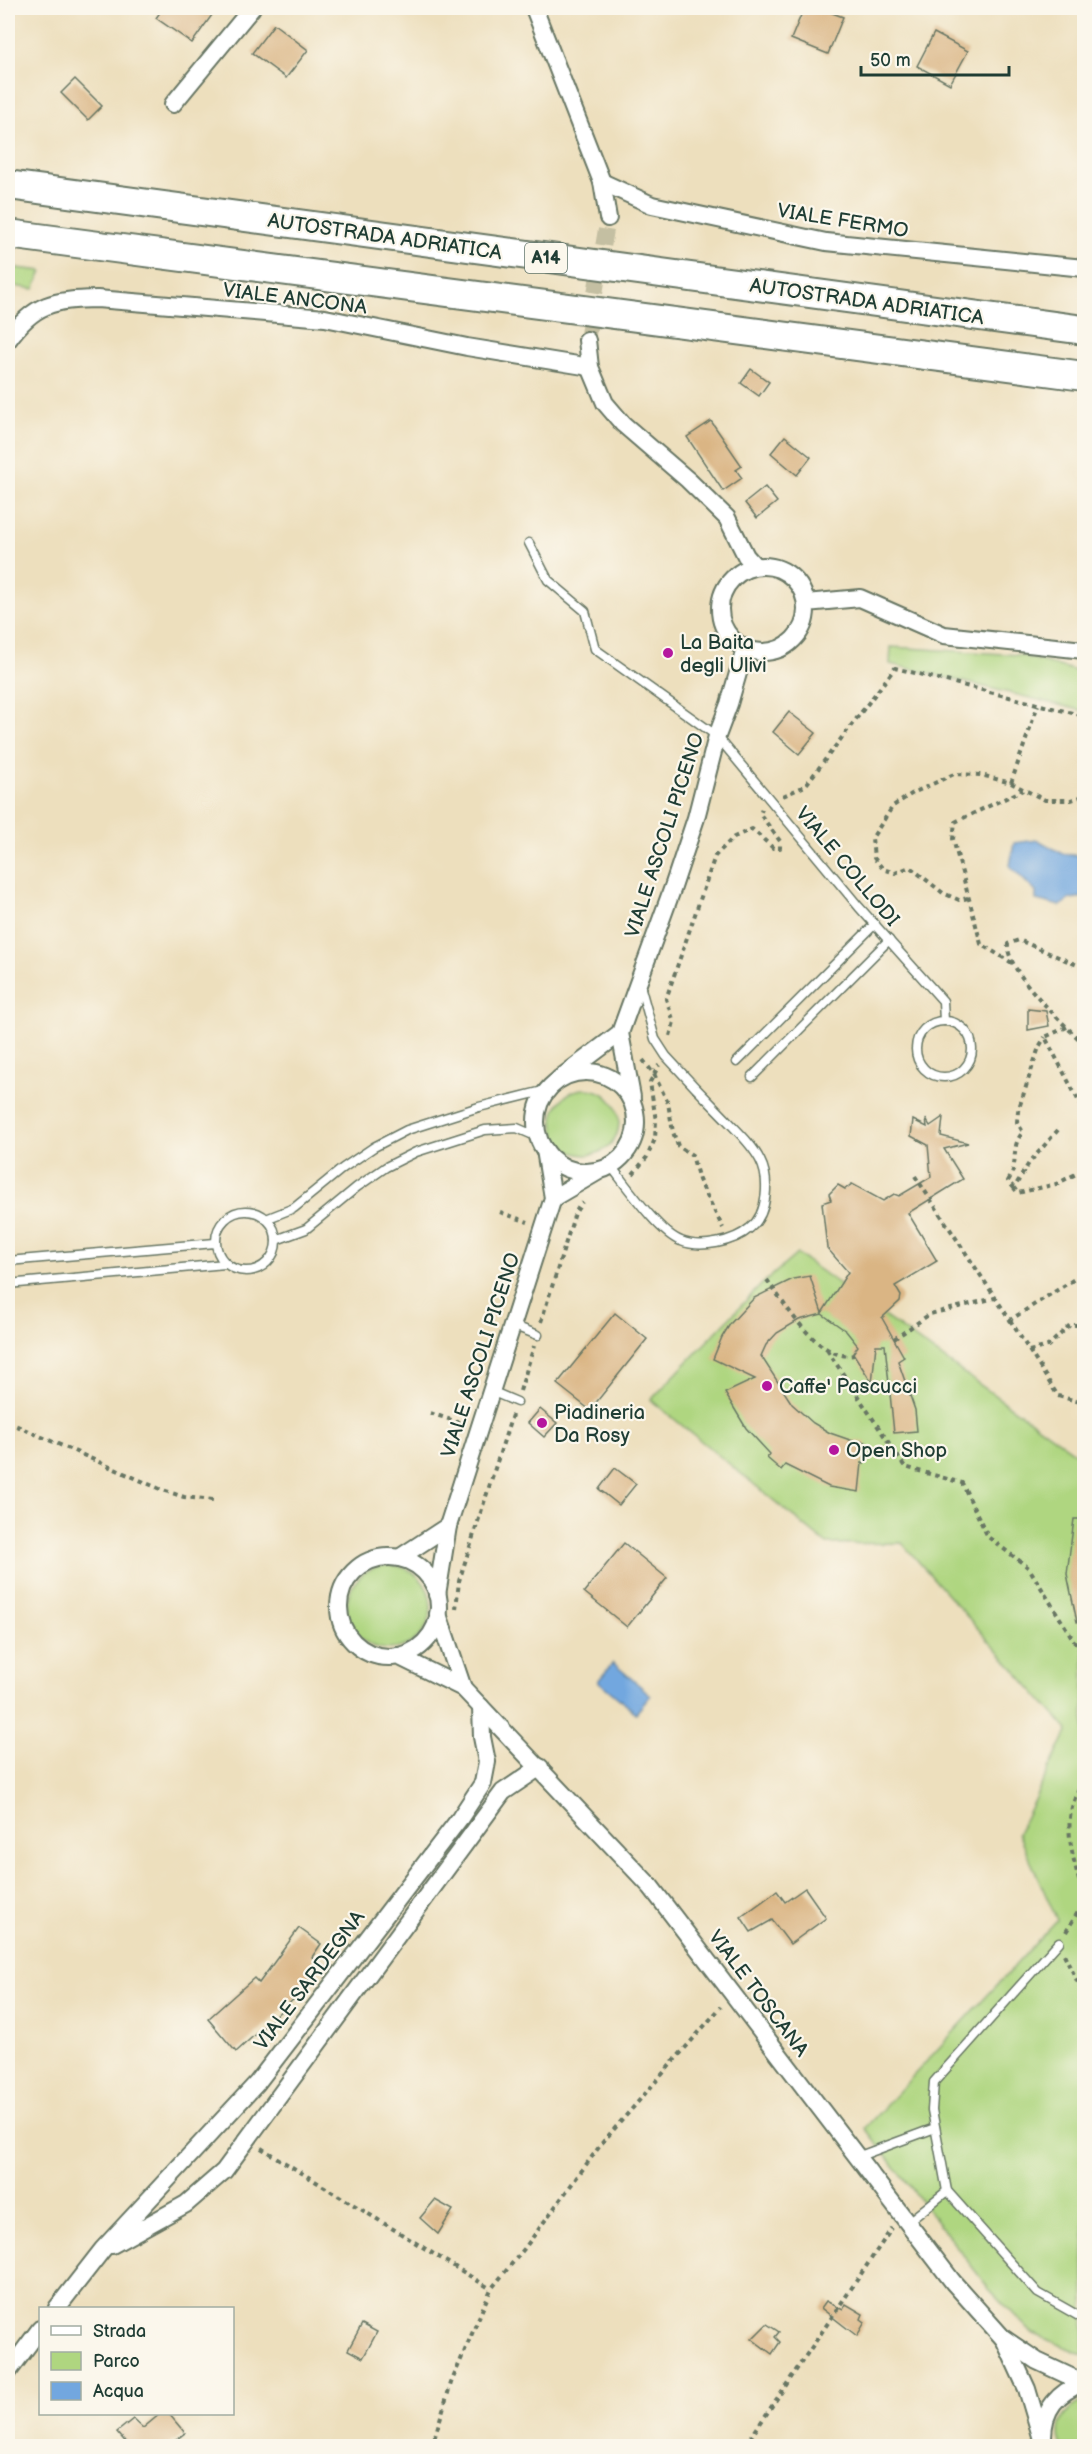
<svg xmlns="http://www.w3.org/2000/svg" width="1092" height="2454" font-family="'Balsamiq Sans',sans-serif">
  <rect width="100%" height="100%" fill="#fbf7ec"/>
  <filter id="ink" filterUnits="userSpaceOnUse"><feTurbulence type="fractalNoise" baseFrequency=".0167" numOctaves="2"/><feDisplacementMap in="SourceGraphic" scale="12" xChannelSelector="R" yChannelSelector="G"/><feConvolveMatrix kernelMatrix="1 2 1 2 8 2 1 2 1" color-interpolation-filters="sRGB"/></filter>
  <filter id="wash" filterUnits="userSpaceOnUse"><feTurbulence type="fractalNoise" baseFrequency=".008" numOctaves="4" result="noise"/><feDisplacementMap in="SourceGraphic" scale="24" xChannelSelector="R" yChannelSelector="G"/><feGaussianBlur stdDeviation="1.35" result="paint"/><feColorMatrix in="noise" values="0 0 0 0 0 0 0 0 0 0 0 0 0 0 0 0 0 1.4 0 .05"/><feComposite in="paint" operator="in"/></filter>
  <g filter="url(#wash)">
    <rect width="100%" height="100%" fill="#eddfbd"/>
    <g fill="#afd680" stroke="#678a5a" stroke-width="1.5">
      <polygon points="8,267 42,271 34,289 8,285"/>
      <polygon points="891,647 1020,655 1083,673 1084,674 1084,711 890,664"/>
      <circle cx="586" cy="1122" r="33"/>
      <polygon points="797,1254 1084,1459 1084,2355 1032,2333 990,2290 865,2128 1057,1920 1018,1833 1068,1730 902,1543 827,1544 651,1400 761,1285"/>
      <circle cx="389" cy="1607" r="42"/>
      <path d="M1084 2401V2446H1062C1053 2427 1065 2407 1084 2401Z"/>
    </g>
    <g fill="#72a7df" stroke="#48728a" stroke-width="1.5">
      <polygon points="1038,840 1063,854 1084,856 1084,897 1070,899 1060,906 1036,900 1036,892 1010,866 1014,843"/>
      <polygon points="613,1663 651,1695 636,1713 598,1681"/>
    </g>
    <g id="blocks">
      <g fill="#dab584">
        <polygon points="163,8 202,8 212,15 192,43 156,18"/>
        <polygon points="804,8 819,8 843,17 828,54 791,39"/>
        <polygon points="274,24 308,50 286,78 252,53"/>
        <polygon points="934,33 968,51 950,84 917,66"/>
        <polygon points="75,79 102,106 88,120 61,93"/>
        <polygon points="751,369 769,382 759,396 741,383"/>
        <polygon points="711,421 742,466 736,470 742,478 723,491 687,437"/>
        <polygon points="785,436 811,457 797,475 771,453"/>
        <polygon points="765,487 777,502 757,518 745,503"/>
        <polygon points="789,712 816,733 799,754 773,732"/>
        <polygon points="1028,1009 1046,1011 1049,1026 1028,1030"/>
        <polygon points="943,1117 941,1136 968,1143 944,1149 963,1179 908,1213 937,1261 895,1286 901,1296 900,1301 882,1318 904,1357 898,1361 915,1410 917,1431 894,1433 885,1345 876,1345 872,1383 853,1353 858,1346 846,1331 822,1314 799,1320 777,1333 766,1345 761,1356 792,1404 813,1423 830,1433 853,1441 866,1442 864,1464 862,1463 859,1492 829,1487 785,1465 781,1470 767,1458 770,1454 746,1428 725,1393 755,1379 713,1359 722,1337 730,1324 754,1298 793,1279 810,1276 822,1313 848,1272 827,1248 822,1203 831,1200 829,1194 838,1185 845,1189 852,1184 883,1201 894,1194 899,1196 931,1177 928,1145 911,1136 913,1120 927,1127 926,1119 930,1126"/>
        <polygon points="615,1313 647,1339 590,1410 557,1384"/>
        <polygon points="540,1409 557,1423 544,1437 528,1423"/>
        <polygon points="615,1468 636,1484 619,1505 599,1489"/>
        <polygon points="1074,1519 1084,1519 1084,1621 1077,1622 1067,1574"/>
        <polygon points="624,1543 667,1578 627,1627 584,1592"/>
        <polygon points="805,1888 826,1918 790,1944 772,1920 751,1932 741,1917 777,1891 785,1902"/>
        <polygon points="299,1928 321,1944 312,1957 320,1965 296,1997 236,2052 208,2019 254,1978 259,1983"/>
        <polygon points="435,2200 453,2210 438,2234 420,2218"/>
        <polygon points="826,2301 843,2310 846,2304 863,2314 861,2319 865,2322 857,2336 821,2308"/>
        <polygon points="362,2324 377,2332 363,2358 348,2350"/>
        <polygon points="767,2324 779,2332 775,2337 780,2342 772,2354 752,2339"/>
        <polygon points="160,2414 169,2414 185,2433 168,2446 129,2446 117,2432 133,2419 143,2428"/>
      </g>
    </g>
  </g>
  <g filter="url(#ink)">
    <use href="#blocks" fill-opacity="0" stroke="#677664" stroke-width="1.5"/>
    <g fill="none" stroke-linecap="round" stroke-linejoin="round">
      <polyline stroke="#c4bfa2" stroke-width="16" stroke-dasharray="16 8" stroke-linecap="butt" points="587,340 608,218"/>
      <defs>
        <g id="lane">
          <polyline points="529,543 548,580 585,611 595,649 717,736 859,907 943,1001 944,1021"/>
          <circle cx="944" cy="1049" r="28"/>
          <polyline points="737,1062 875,924"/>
          <polyline points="752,1077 889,940"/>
          <path d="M610 1165C626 1185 659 1233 681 1241 701 1249 734 1242 750 1228 768 1214 770 1179 760 1160 752 1144 737 1131 725 1118 705 1098 685 1077 666 1056L655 1039 640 985"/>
          <circle cx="246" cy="1241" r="30"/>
          <polyline points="266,1219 294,1208 343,1168 374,1147 407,1130 479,1107 547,1090"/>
          <polyline points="276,1240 306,1229 357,1187 386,1167 416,1152 485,1130 517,1128 538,1137"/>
          <polyline points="8,1261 215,1243"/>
          <polyline points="8,1284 225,1264"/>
          <polyline points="512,1325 538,1335"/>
          <polyline points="491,1391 517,1402"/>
          <polyline points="1059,1942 934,2082 932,2110 947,2191 1038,2293 1084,2319"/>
          <polyline points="857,2157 935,2128"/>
          <polyline points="907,2223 947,2191"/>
        </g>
        <g id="street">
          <polyline points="534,8 602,182 608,218"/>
          <polyline points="173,104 252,8"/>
          <polyline points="602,182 652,205 826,242 1084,268"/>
          <path d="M8 340C34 303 54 300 97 299L325 318 467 347 590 367"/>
          <polyline points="587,340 590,367 605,403 623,424 688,480 727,518 746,556 755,566"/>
          <circle cx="763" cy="609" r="43"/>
          <polyline points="806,603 860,598 944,635 1084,650"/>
          <polyline points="620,1033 632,1097"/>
          <circle cx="586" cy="1122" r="50"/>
          <polyline points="559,1079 620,1033 673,887 696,818 717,736 729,704 745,649"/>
          <polyline points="553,1198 599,1171"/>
          <circle cx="389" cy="1607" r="50"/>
          <polyline points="399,1558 448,1526"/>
          <polyline points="437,1595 448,1526 553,1198 545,1150"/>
          <polyline points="438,1614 463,1688"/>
          <polyline points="398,1656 463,1688 651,1887 953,2282 1003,2338 1037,2361 1084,2383"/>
          <polyline points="112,2245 186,2204 224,2171 503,1792 540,1767"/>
          <polyline points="57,2308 103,2249 257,2083 460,1818 483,1783 487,1762 482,1737 481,1707"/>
          <polyline points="1004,2339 1027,2389 1044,2446"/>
          <polyline points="8,2372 40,2329"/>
          <path d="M1043 2437C1043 2409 1059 2391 1084 2383"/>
        </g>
        <g id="highway">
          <polyline points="8,185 1084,330"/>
          <polyline points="8,234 1084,376"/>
        </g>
      </defs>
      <use href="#lane" stroke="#677664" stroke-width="11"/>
      <use href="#street" stroke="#677664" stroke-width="20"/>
      <use href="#highway" stroke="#677664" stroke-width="32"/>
      <g stroke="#677664" stroke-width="4" stroke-dasharray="4.5 4.5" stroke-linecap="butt">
        <polyline points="1011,783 1038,705"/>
        <polyline points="783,796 805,786 895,668 1084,716"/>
        <polyline points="968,898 959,900 943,893 910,867 895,873 883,869 874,858 872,838 893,806 913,793 954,774 981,775 1011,783 1045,800 1071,800 1084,796"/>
        <polyline points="1012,963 981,944 953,839 955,822 1023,790"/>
        <path d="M1084 968 1019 940 1008 944C1005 971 1065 1025 1084 1044"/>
        <polyline points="1067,1027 1045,1037 1084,1111"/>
        <polyline points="670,1036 674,1022 666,999 715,856 734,837 752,829 773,848 780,848 780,841 760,814 762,809"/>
        <polyline points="643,1060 654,1074 668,1103 673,1132 678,1146 692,1155 699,1180 723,1228"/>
        <polyline points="1058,1130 1029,1163 1014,1188 1018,1193 1056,1184 1084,1170"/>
        <polyline points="633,1174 647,1157 655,1139 656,1121 650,1082 659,1065"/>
        <polyline points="915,1176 1010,1320 1084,1273"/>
        <path d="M1014 1188 1008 1181C1020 1163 1009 1148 1023 1132L1017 1122 1018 1111 1039 1047 1045 1037"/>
        <polyline points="500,1212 528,1222"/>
        <path d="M767 1280C785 1304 819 1362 854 1355"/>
        <polyline points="1010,1320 1058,1396 1084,1403"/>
        <polyline points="541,1322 575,1213 582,1202"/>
        <polyline points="894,1339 930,1314 995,1298"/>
        <polyline points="827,1350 905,1467 962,1483 988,1537 1029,1568 1084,1657"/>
        <polyline points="1029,1351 1048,1346 1070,1325 1084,1325"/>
        <polyline points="520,1391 534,1346"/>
        <polyline points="430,1413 464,1424"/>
        <polyline points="8,1422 160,1489 184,1497 213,1500"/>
        <polyline points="456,1609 459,1581 513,1412"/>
        <path d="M1084 1781C1057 1822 1074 1856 1084 1900"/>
        <polyline points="1066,1932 1084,1902"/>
        <polyline points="1064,1954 1084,1995"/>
        <polyline points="261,2148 491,2289"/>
        <polyline points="432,2446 451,2383 491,2289 524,2249 602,2143 721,2007"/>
        <polyline points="745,2446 892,2228"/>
      </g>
      <use href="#lane" stroke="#fff" stroke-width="8"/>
      <use href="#street" stroke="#fff" stroke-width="16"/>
      <use href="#highway" stroke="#fff" stroke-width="28"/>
    </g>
  </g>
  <g fill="#b5179e" stroke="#fbf7ec" stroke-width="2">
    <circle cx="668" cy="653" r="6"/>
    <circle cx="767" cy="1386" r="6"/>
    <circle cx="542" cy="1423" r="6"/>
    <circle cx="834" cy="1450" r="6"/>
  </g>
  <g text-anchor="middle" stroke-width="4.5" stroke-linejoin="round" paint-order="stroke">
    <rect fill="#fbf7ec" stroke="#61756b" stroke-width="1.5" x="525" y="243" width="42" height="30" rx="4.5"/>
    <g font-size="18" font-weight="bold" fill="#1f3d34">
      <text x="546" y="264">A14</text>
    </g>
    <g font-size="20" fill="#1f3d34" stroke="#fbf7ec">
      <text transform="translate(843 220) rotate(9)" y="7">VIALE FERMO</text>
      <text transform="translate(385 236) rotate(8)" y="7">AUTOSTRADA ADRIATICA</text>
      <text transform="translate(295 298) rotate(7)" y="7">VIALE ANCONA</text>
      <text transform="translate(867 301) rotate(8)" y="7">AUTOSTRADA ADRIATICA</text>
      <text transform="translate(664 835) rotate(-72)" y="7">VIALE ASCOLI PICENO</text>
      <text transform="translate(848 866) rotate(50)" y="7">VIALE COLLODI</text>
      <text transform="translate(480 1355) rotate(-72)" y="7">VIALE ASCOLI PICENO</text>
      <text transform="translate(309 1980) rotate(-53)" y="7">VIALE SARDEGNA</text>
      <text transform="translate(759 1993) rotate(53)" y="7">VIALE TOSCANA</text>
    </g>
    <g font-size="20" fill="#1f3d34" stroke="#fbf7ec" text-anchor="start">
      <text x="680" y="649">La Baita<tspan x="680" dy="23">degli Ulivi</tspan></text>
      <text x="779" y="1393">Caffe' Pascucci</text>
      <text x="554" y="1419">Piadineria<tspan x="554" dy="23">Da Rosy</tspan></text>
      <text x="846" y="1457">Open Shop</text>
    </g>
  </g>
  <rect width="1092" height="2454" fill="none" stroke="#fbf7ec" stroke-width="30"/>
  <rect x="39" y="2307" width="195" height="108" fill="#fbf7ec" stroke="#a3ada2" stroke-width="1.5"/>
  <rect x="51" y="2326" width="30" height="9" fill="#ffffff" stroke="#a3ada2" stroke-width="1.5"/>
  <text x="93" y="2337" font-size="18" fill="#1f3d34">Strada</text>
  <rect x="51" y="2352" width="30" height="18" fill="#afd680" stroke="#a3ada2" stroke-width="1.5"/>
  <text x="93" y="2367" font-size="18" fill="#1f3d34">Parco</text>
  <rect x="51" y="2382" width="30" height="18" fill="#72a7df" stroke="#a3ada2" stroke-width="1.5"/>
  <text x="93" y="2397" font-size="18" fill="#1f3d34">Acqua</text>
  <path d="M861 66v9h148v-9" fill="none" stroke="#1f3d34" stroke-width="3"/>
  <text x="870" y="66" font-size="18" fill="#1f3d34" stroke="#fbf7ec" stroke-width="4.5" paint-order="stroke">50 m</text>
</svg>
